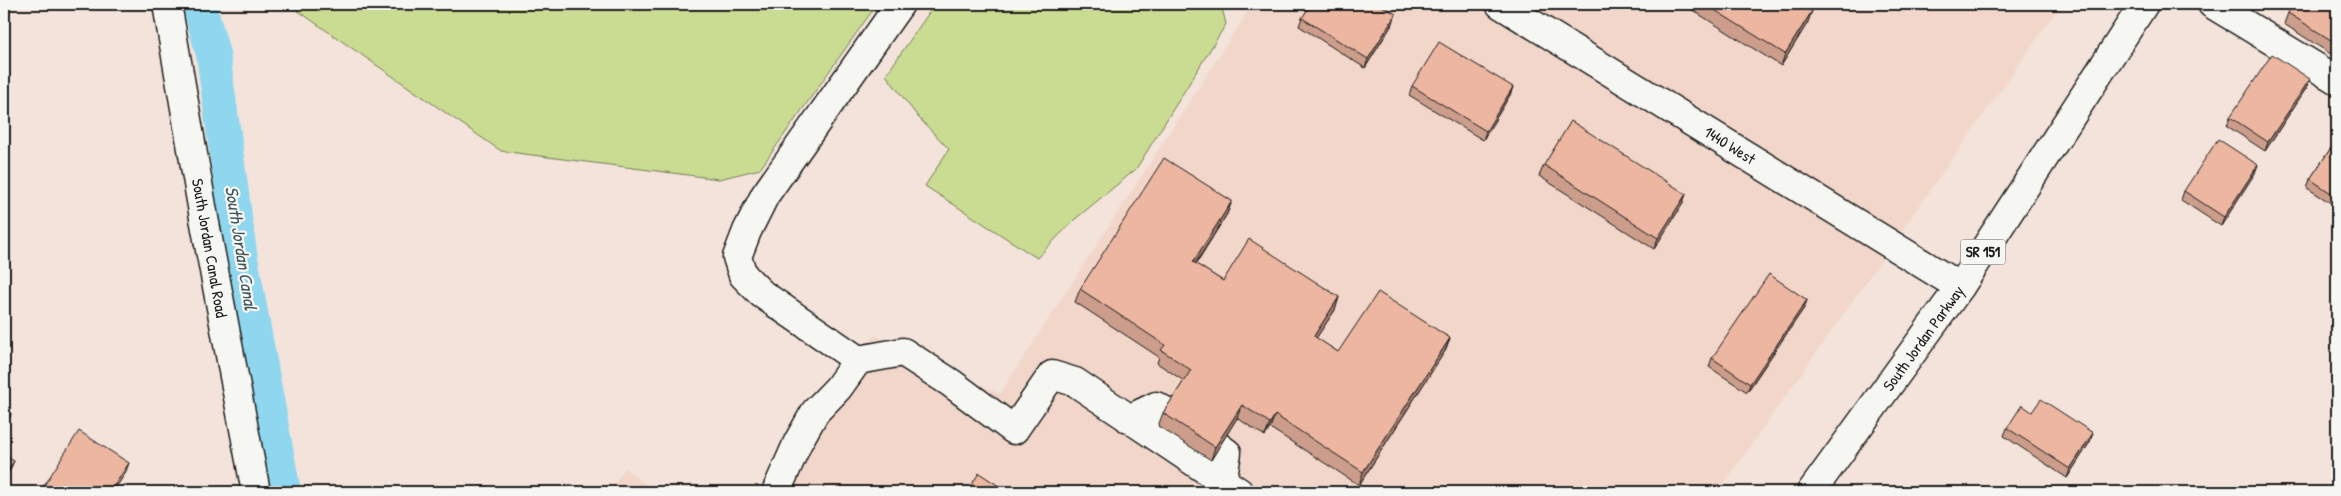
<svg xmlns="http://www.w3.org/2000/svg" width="2341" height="496" font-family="'Patrick Hand',sans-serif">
  <rect width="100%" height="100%" fill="#f3e3da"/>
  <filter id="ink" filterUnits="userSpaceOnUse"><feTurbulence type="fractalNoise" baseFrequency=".02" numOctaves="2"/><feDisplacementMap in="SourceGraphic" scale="10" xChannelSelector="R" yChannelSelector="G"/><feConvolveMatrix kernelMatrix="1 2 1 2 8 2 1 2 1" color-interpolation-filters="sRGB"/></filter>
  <g filter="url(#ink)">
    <g fill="#f1d6c9">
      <polygon points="1253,4 2061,4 1718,492 767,492 875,335 1000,394"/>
      <polygon points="625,468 655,492 609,492"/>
    </g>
    <g fill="#cadc91" stroke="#737c56">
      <polygon points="288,4 877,4 760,169 719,179 501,151"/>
      <polygon points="935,4 1221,4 1226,24 1136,169 1074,220 1037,258 925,186 949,149 918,117 886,75"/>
    </g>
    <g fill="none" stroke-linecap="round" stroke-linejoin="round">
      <polyline stroke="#8ed7ef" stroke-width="34" points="199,4 213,54 240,253 284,492"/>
      <defs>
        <g id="minor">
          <polyline points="167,4 204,218 256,492"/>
          <polyline points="1500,4 1960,287"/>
          <polyline points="2212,4 2337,80"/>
          <polyline points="858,360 762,294 743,275 737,257 747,231 765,195 900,4"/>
          <polyline points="1129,419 1156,406 1167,412"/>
          <polyline points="1219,447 1227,453 1222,481"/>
          <polyline points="776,492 798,442 815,412 838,388 858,360 903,352 951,383 1014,430 1052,375 1075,382 1239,492"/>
        </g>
        <polyline id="major" points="1811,492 1960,287 2144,4"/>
      </defs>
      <use href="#minor" stroke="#1c1c1c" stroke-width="31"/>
      <use href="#major" stroke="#1c1c1c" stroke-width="31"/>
      <use href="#minor" stroke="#f6f6f2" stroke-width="28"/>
      <use href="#major" stroke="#f6f6f2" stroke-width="28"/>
    </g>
    <g fill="#cb9d8a" stroke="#1c1c1c">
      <polygon points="1687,4 1801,4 1808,22 1781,66 1686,6"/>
      <polygon points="2337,4 2337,58 2284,24 2288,13"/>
      <polygon points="1302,18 1393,23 1365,68 1299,26"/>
      <polygon points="1412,86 1513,87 1510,95 1483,140 1409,95"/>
      <polygon points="2307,87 2265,151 2227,126 2230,117"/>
      <polygon points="2337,139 2337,201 2334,205 2307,188 2310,179"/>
      <polygon points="1544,165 1686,194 1682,205 1654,249 1539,176"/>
      <polygon points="2255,173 2221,226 2181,200 2184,191"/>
      <polygon points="1232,201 1227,214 1196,264 1223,281 1339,297 1335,310 1316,338 1338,352 1450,338 1445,351 1359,485 1270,428 1265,436 1237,418 1211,460 1158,426 1163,413 1184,381 1157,363 1159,357 1075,302 1080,289"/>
      <polygon points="1807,300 1804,308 1747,392 1709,367 1712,358"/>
      <polygon points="2032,412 2090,442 2067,478 2004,436 2007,428"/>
    </g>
    <g fill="#a57f71" stroke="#1c1c1c">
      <polygon points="1812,11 1808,22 1781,66 1785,54"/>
      <polygon points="1396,14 1393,23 1365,68 1368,59"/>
      <polygon points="2310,79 2307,87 2265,151 2268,142"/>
      <polygon points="1513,87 1510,95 1483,140 1486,131"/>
      <polygon points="2258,165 2255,173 2221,226 2224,217"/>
      <polygon points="1686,194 1682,205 1654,249 1658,238"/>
      <polygon points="1232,201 1227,214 1188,275 1193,262"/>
      <polygon points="1339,297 1335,310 1309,349 1314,336"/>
      <polygon points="1807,300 1804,308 1747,392 1750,384"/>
      <polygon points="1450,338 1445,351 1359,485 1363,472"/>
      <polygon points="1242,405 1237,418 1211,460 1215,447"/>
      <polygon points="11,414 8,422 4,429 4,426"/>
      <polygon points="1275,415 1270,428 1265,436 1270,423"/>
      <polygon points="2093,433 2090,442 2067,478 2070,469"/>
      <polygon points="14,461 10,470 4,480 4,477"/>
      <polygon points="129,463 125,474 113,492 110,492"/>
    </g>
    <g fill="#ecb6a1" stroke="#1c1c1c">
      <polygon points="1311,4 1378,4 1396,14 1368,59 1302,18"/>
      <polygon points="1705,4 1801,4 1812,11 1785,54"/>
      <polygon points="2294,4 2337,4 2337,44 2288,13"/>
      <polygon points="1439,42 1513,87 1486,131 1412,86"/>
      <polygon points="2272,54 2310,79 2268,142 2230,117"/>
      <polygon points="1571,121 1686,194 1658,238 1544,165"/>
      <polygon points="2218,139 2258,165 2224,217 2184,191"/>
      <polygon points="2337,139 2337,197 2310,179"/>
      <polygon points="1164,158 1232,201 1193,262 1223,281 1249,239 1339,297 1314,336 1338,352 1378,292 1450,338 1363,472 1275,415 1270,423 1242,405 1215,447 1163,413 1191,370 1161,350 1165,345 1080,289"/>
      <polygon points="1769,274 1807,300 1750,384 1712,358"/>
      <polygon points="2041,399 2093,433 2070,469 2007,428 2022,405 2032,412"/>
      <polygon points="4,409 11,414 4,426"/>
      <polygon points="79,431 129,463 110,492 40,492"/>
      <polygon points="4,455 14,461 4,477"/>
      <polygon points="979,473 1008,492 967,492"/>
    </g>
  </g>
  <g text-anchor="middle" stroke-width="4.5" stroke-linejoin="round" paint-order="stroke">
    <rect fill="#f6f6f2" stroke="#5d5d5c" stroke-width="1" x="1960.5" y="239.5" width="45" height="25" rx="4"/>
    <g font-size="15" font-weight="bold" fill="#1c1c1c">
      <text x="1983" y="257">SR 151</text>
    </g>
    <g font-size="16" fill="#1c1c1c" stroke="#f6f6f2">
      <text transform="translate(1730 145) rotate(32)" y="6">1440 West</text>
      <text transform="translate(210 248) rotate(80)" y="6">South Jordan Canal Road</text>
      <text transform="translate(1923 338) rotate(-54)" y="6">South Jordan Parkway</text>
    </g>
    <g font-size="18" font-style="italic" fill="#3e545b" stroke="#f6f6f2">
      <text transform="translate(241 248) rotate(81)" y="6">South Jordan Canal</text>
    </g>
  </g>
  <rect width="2341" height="496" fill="none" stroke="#f6f6f2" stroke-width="20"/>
  <rect x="10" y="10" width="2321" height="476" fill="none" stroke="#1c1c1c" stroke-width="2" filter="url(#ink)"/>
</svg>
